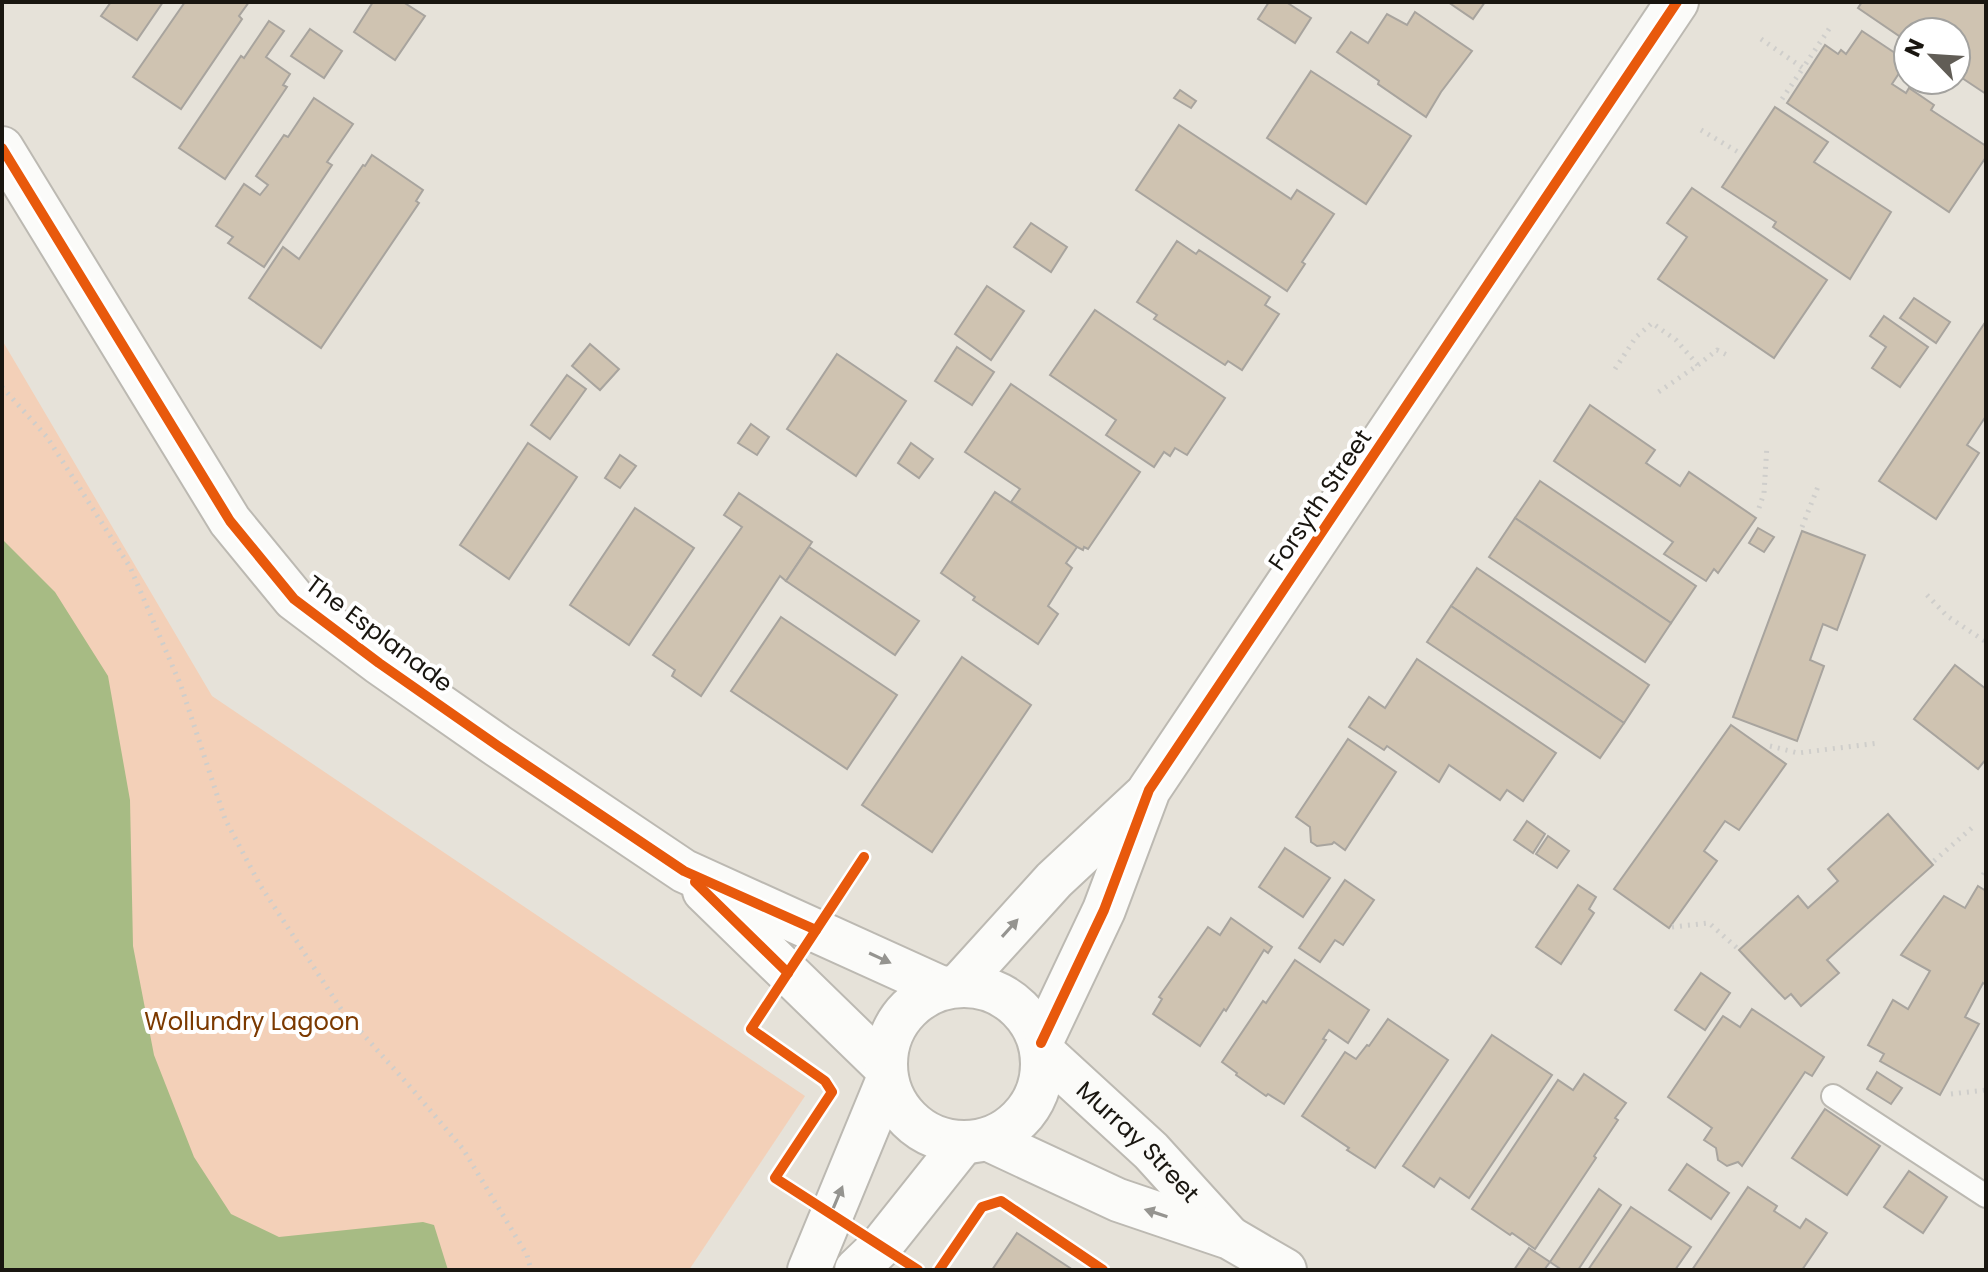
<svg xmlns="http://www.w3.org/2000/svg" width="1988" height="1272" font-family="Poppins,sans-serif">
  <rect width="100%" height="100%" fill="#e6e2d9"/>
  <polygon fill="#f3d0b8" points="2,340 212,696 805,1096 689,1270 2,1270"/>
  <polygon fill="#a7bb84" points="2,539 55,592 108,676 130,800 133,946 154,1055 194,1157 231,1214 279,1237 423,1222 434,1225 448,1270 2,1270"/>
  <g fill="#cfc3b1" stroke="#a8a49e" stroke-width="2">
    <polygon points="111,2 163,2 137,40 101,16"/>
    <polygon points="185,2 249,2 239,16 242,19 181,109 133,77"/>
    <polygon points="373,2 403,2 425,16 395,60 354,32"/>
    <polygon points="1269,2 1286,2 1311,18 1295,43 1258,19"/>
    <polygon points="1448,2 1485,2 1473,19"/>
    <polygon points="1862,2 1986,2 1986,94 1956,74 1956,32 1908,32 1908,42 1858,8"/>
    <polygon points="1415,12 1472,51 1441,92 1426,117 1378,84 1379,81 1337,52 1351,32 1368,43 1387,14 1407,25"/>
    <polygon points="269,21 284,31 266,57 290,74 283,85 287,87 225,179 179,148 241,56 244,58"/>
    <polygon points="310,29 342,51 324,78 291,56"/>
    <polygon points="1862,31 1907,61 1892,84 1906,93 1909,88 1934,105 1931,110 1986,146 1986,157 1949,212 1787,103 1825,45 1838,54 1841,50 1846,54"/>
    <polygon points="1311,71 1411,136 1366,204 1267,138"/>
    <polygon points="1180,90 1196,101 1191,108 1174,98"/>
    <polygon points="314,98 353,124 327,162 332,165 264,267 228,243 233,237 216,226 244,184 260,195 268,185 256,176 284,135 288,137"/>
    <polygon points="1775,107 1828,142 1814,162 1891,212 1850,279 1773,227 1776,222 1722,187"/>
    <polygon points="1179,125 1291,199 1297,190 1334,214 1302,262 1305,264 1287,291 1136,190"/>
    <polygon points="372,155 423,190 416,201 419,203 321,348 249,298 283,247 299,259 363,165 365,166"/>
    <polygon points="1692,188 1827,280 1774,358 1658,279 1687,237 1667,223"/>
    <polygon points="1031,223 1067,247 1051,272 1014,247"/>
    <polygon points="1177,241 1196,254 1199,250 1270,297 1265,305 1279,314 1242,370 1228,361 1225,365 1154,319 1157,315 1137,302"/>
    <polygon points="987,286 1024,311 991,360 955,334"/>
    <polygon points="1914,298 1950,322 1936,343 1900,318"/>
    <polygon points="1095,310 1225,398 1187,455 1175,448 1170,456 1164,452 1154,467 1106,435 1116,420 1050,375"/>
    <polygon points="1884,316 1928,347 1900,387 1872,368 1886,347 1870,336"/>
    <polygon points="1986,321 1986,416 1967,445 1979,453 1936,519 1879,481"/>
    <polygon points="590,344 619,369 600,390 572,366"/>
    <polygon points="957,347 994,372 972,405 935,381"/>
    <polygon points="837,354 906,401 856,476 787,429"/>
    <polygon points="567,375 586,389 550,439 531,425"/>
    <polygon points="1011,384 1140,472 1088,549 1084,547 1083,550 1077,547 1011,502 1020,489 965,452"/>
    <polygon points="1590,405 1655,450 1646,463 1680,486 1689,472 1756,518 1718,573 1714,569 1706,581 1664,554 1673,542 1554,461"/>
    <polygon points="751,424 769,437 757,455 738,443"/>
    <polygon points="528,443 577,477 509,579 460,545"/>
    <polygon points="911,443 933,459 919,478 898,463"/>
    <polygon points="620,455 636,466 620,488 605,478"/>
    <polygon points="1540,481 1696,586 1671,623 1515,518"/>
    <polygon points="995,492 1077,547 1066,563 1072,568 1048,606 1058,614 1038,644 973,600 975,597 941,573"/>
    <polygon points="739,493 812,542 786,581 780,576 701,696 672,676 675,670 653,655 742,527 724,515"/>
    <polygon points="635,508 694,548 629,645 570,605"/>
    <polygon points="1515,518 1671,623 1645,662 1489,557"/>
    <polygon points="1758,528 1774,537 1764,552 1749,543"/>
    <polygon points="1802,531 1865,555 1837,630 1823,624 1810,660 1824,666 1797,741 1733,717"/>
    <polygon points="809,547 919,621 895,655 786,581"/>
    <polygon points="1477,568 1649,685 1624,723 1451,606"/>
    <polygon points="1451,606 1624,723 1600,758 1427,642"/>
    <polygon points="781,617 897,695 847,769 731,691"/>
    <polygon points="962,657 1031,705 932,852 862,805"/>
    <polygon points="1417,659 1556,753 1523,801 1507,790 1500,800 1449,765 1439,782 1387,746 1384,750 1349,727 1369,697 1385,708"/>
    <polygon points="1955,665 1986,689 1986,759 1978,769 1914,719"/>
    <polygon points="1731,725 1786,764 1739,830 1725,821 1704,851 1717,861 1669,928 1614,889"/>
    <polygon points="1348,739 1396,772 1345,850 1334,842 1332,844 1317,846 1311,842 1310,827 1296,817"/>
    <polygon points="1888,814 1933,865 1827,960 1839,973 1801,1006 1791,994 1785,999 1739,950 1798,896 1808,908 1838,881 1828,869"/>
    <polygon points="1527,821 1545,834 1533,853 1514,840"/>
    <polygon points="1548,836 1569,851 1557,868 1536,854"/>
    <polygon points="1285,848 1330,878 1303,917 1259,887"/>
    <polygon points="1345,880 1374,900 1343,945 1335,940 1320,962 1299,948"/>
    <polygon points="1578,885 1596,897 1589,909 1594,913 1561,964 1536,947"/>
    <polygon points="1978,886 1986,891 1986,985 1983,983 1965,1017 1979,1024 1940,1095 1880,1061 1884,1054 1868,1045 1893,1000 1908,1009 1930,971 1901,955 1944,896 1965,908"/>
    <polygon points="1231,918 1272,947 1268,953 1264,950 1226,1011 1224,1009 1200,1046 1153,1014 1162,999 1159,997 1208,927 1220,935"/>
    <polygon points="1295,960 1369,1010 1348,1043 1329,1030 1323,1039 1326,1040 1284,1104 1268,1094 1266,1096 1236,1075 1237,1073 1222,1062 1263,1001 1266,1003"/>
    <polygon points="1701,973 1730,993 1705,1030 1675,1010"/>
    <polygon points="1752,1009 1824,1057 1812,1076 1805,1072 1742,1166 1738,1162 1727,1166 1718,1160 1716,1148 1704,1140 1712,1128 1668,1097 1723,1016 1740,1027"/>
    <polygon points="1388,1019 1448,1060 1375,1168 1347,1150 1349,1148 1302,1116 1345,1052 1356,1059 1367,1045 1369,1046"/>
    <polygon points="1492,1035 1552,1075 1469,1198 1440,1178 1434,1187 1403,1166"/>
    <polygon points="1877,1072 1902,1088 1891,1104 1867,1089"/>
    <polygon points="1584,1074 1626,1103 1615,1118 1618,1120 1594,1156 1596,1158 1535,1249 1512,1233 1510,1235 1472,1209 1558,1080 1573,1090"/>
    <polygon points="1825,1109 1880,1146 1847,1195 1792,1158"/>
    <polygon points="1687,1164 1729,1193 1711,1219 1669,1190"/>
    <polygon points="1909,1171 1947,1197 1923,1233 1884,1207"/>
    <polygon points="1748,1187 1777,1206 1774,1211 1800,1228 1806,1219 1827,1233 1802,1270 1692,1270"/>
    <polygon points="1599,1189 1621,1205 1578,1270 1562,1270 1550,1262"/>
    <polygon points="1631,1207 1691,1247 1675,1270 1588,1270"/>
    <polygon points="1017,1233 1073,1270 992,1270"/>
    <polygon points="1529,1248 1550,1262 1544,1270 1514,1270"/>
  </g>
  <g fill="none" stroke-linecap="round" stroke-linejoin="round">
    <defs>
      <polyline id="service" points="1833,1096 1986,1196"/>
      <g id="minor">
        <polyline points="2,148 230,521 294,599 379,663 498,746 684,871 942,988"/>
        <polyline points="704,891 885,1067"/>
        <circle cx="964" cy="1064" r="78"/>
        <polyline points="958,986 1054,880 1143,797"/>
        <polyline points="1041,1043 1104,910 1149,790 1677,2"/>
        <path id="s1" d="M1042 1051 1151 1151 1229 1237"/>
        <polyline points="989,1140 1118,1200 1230,1238 1285,1270"/>
        <polyline points="809,1270 887,1081"/>
        <polyline points="856,1270 881,1246 963,1143"/>
      </g>
    </defs>
    <use href="#service" stroke="#bcb9b2" stroke-width="26"/>
    <use href="#minor" stroke="#bcb9b2" stroke-width="46"/>
    <g stroke="#cfcecb" stroke-width="5" stroke-dasharray="2 6" stroke-linecap="butt">
      <polyline points="1761,39 1803,68 1831,26"/>
      <polyline points="1782,99 1803,68"/>
      <polyline points="1701,130 1738,152"/>
      <polyline points="1698,365 1717,350 1729,356"/>
      <polyline points="1615,369 1636,337 1652,323 1676,340 1698,365 1657,393"/>
      <polyline points="2,387 47,437 130,567 181,686 225,819 260,885 343,1012 413,1090 463,1149 527,1255 531,1270"/>
      <polyline points="1759,508 1764,493 1767,445"/>
      <polyline points="1802,527 1819,484"/>
      <polyline points="1927,595 1947,616 1986,642"/>
      <polyline points="1770,746 1798,753 1878,743"/>
      <polyline points="1934,861 1974,826"/>
      <polyline points="1983,875 1986,870"/>
      <polyline points="1672,927 1709,923 1737,948"/>
      <polyline points="1951,1094 1986,1090"/>
    </g>
    <use href="#service" stroke="#fbfbf9" stroke-width="22"/>
    <use href="#minor" stroke="#fbfbf9" stroke-width="42"/>
    <defs>
      <g id="cycleway">
        <polyline points="2,148 230,521 294,599 379,663 498,746 684,871 816,930"/>
        <polyline points="864,857 751,1029 825,1081 832,1092 775,1178 918,1270"/>
        <polyline points="695,882 788,973"/>
        <polyline points="1041,1043 1104,910 1149,790 1677,2"/>
        <polyline points="939,1270 982,1207 1001,1201 1103,1270"/>
      </g>
    </defs>
    <use href="#cycleway" stroke="#fff" stroke-width="15"/>
    <use href="#cycleway" stroke="#e8590c" stroke-width="10"/>
  </g>
  <defs><path id="oneway-solid" d="M-6-.8H1V-3.2L6.5 0L1 3.2V.8H-6Z" transform="scale(2)"/></defs>
  <g fill="#959490">
    <use href="#oneway-solid" transform="translate(1010 928) rotate(-48)"/>
    <use href="#oneway-solid" transform="translate(880 958) rotate(25)"/>
    <use href="#oneway-solid" transform="translate(838 1197) rotate(-67)"/>
    <use href="#oneway-solid" transform="translate(1156 1213) rotate(-162)"/>
  </g>
  <g text-anchor="middle" stroke-width="8" stroke-linejoin="round" paint-order="stroke">
    <g font-size="24" fill="#191610" stroke="#fff">
      <text transform="translate(1320 500) rotate(-56)" y="8">Forsyth Street</text>
      <text transform="translate(379 634) rotate(37)" y="8">The Esplanade</text>
      <text dy="8" stroke="none"><textPath href="#s1" startOffset="132">Murray Street</textPath></text>
    </g>
    <g font-size="24" fill="#7b3900" stroke="#fff">
      <text x="252" y="1030">Wollundry Lagoon</text>
    </g>
  </g>
  <rect width="1988" height="1272" fill="none" stroke="#191610" stroke-width="8"/>
  <g transform="translate(1932 56) rotate(295)"><circle r="38" fill="#ffffff" stroke="#a3a29f" stroke-width="2"/>
  <path d="M0-6L14 30L0 20L-14 30Z" fill="#615d56"/>
  <text y="-12" font-size="22" font-weight="bold" text-anchor="middle" fill="#191610">N</text>
  </g>
</svg>
